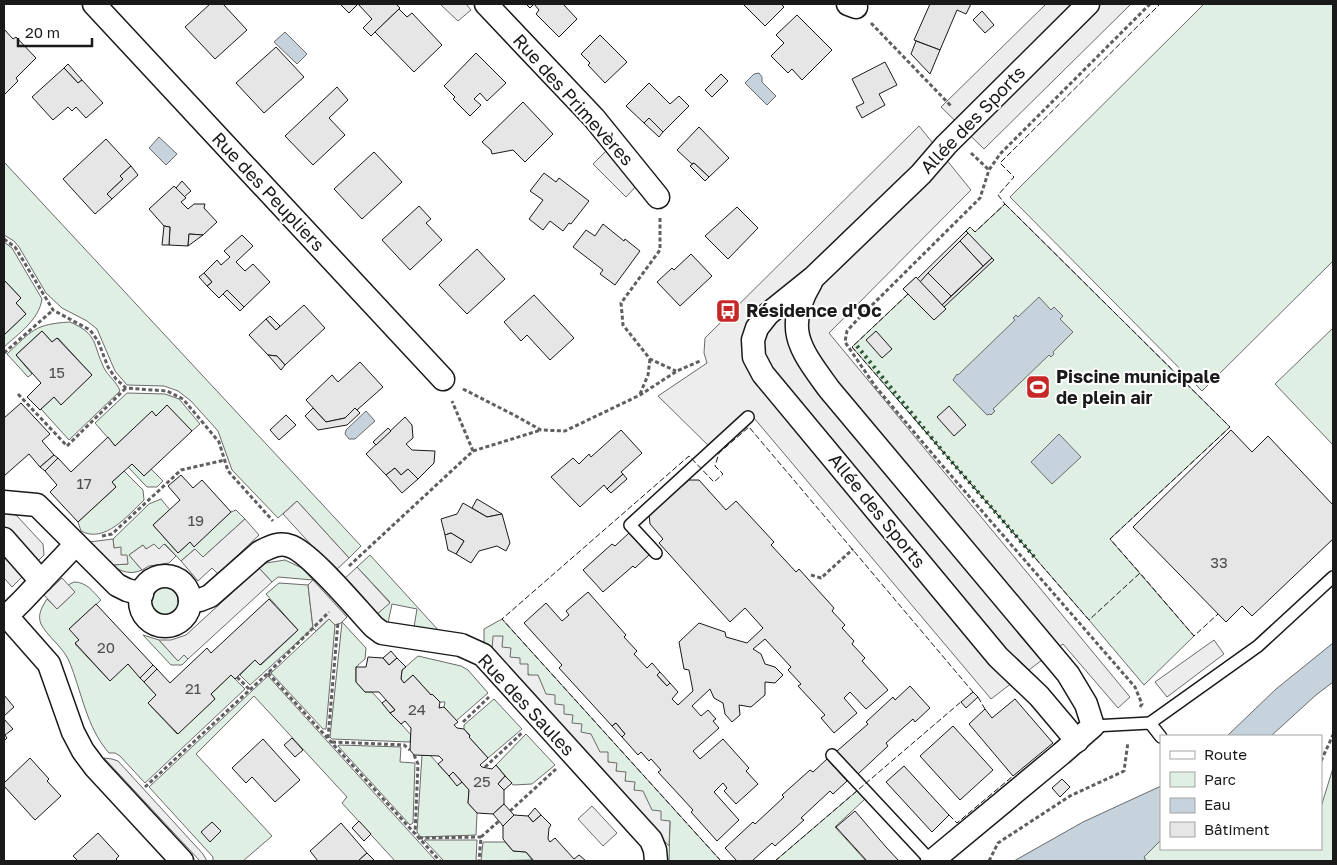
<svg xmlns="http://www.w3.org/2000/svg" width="1337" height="865" font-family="'Golos Text',sans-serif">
  <rect width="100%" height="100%" fill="#fff"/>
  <g fill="#e0efe3" stroke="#6a6a6a">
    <polygon points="1204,4 1333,4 1333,261 1202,391 1010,197"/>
    <polygon points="4,162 361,546 349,558 297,501 278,518 232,470 218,431 191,401 178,391 164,386 127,385 115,371 97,329 87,321 62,308 46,293 19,247 14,241 4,235"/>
    <polygon points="1005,204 1230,427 1110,539 1194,636 1144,685 1089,620 852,347 908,294 903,289 916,277 918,279 970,227 975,232"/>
    <path d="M4 242 12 248 42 299C39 320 18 334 4 347V335L26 314 16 303 21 298 4 280Z"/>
    <path d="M70 322C99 335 92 343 104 368 108 376 117 382 120 391L69 440 41 409 54 397 61 404 92 375 58 338 52 342 42 331 16 355 32 374 28 377 7 354C32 331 34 324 70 322Z"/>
    <polygon points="1333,328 1333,445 1275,384"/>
    <polygon points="127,393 165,394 179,399 200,424 192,431 167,406 156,416 152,412 115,446 95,423"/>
    <polygon points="132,464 144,476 151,469 163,481 157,487 147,487 128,467"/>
    <path d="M124 471 143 490 144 500C128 515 105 544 81 531L78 522 116 487 112 482Z"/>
    <path d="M161 499 170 510 153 525 178 553 190 542 194 546 231 512 236 510 245 519 203 557 195 549 181 561 165 544 159 549H146L143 545 129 555 142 570C131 575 121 572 112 565L128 564 114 548 113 539 149 504Z"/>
    <polygon points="370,555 440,632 414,627 417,609 392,604 388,623 376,615 390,602 357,567"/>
    <polygon points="285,560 302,568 313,580 278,577 272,582 259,568 266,563"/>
    <path d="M74 582C87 582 93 592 101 600L70 628 79 640 75 644 109 680 128 664 156 695 148 703 177 734 215 699 211 694 231 675 245 689 145 783 120 756 115 753H109C86 727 82 692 69 661 63 647 46 635 41 624 37 615 42 607 47 599L57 609 75 592 68 585Z"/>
    <polygon points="279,583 308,585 313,628 250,685 240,675 255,660 261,665 298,630 266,594"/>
    <circle cx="165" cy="601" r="14"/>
    <polygon points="329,619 335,625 326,729 323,729 271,673"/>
    <polygon points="502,619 721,861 669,861 670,821 651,826 634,790 600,752 563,714 520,664 510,657 492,652 484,643 484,629"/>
    <polygon points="342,622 366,648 365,659 356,667 356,682 365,692 372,692 411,735 410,742 332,739 330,737"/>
    <polygon points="143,635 159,640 178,661 184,654 188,659 182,665 171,665"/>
    <polygon points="418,656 461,666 468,670 488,693 456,721 444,707 445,702 440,702 432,694 431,695 413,675 404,683 401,679 402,670"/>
    <polygon points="268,676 436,861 395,861 342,803 347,797 254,696 196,754 272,836 243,861 213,861 213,857 149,787"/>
    <polygon points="494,699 522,729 488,758 469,737 470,735 464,729 464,725"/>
    <polygon points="526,734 555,765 532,784 513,785 496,765"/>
    <polygon points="339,745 401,747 400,762 415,763 413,823 410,825 338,746"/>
    <polygon points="422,755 430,755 457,785 462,782 469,790 468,803 477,813 476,835 421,837 417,832"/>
    <polygon points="1333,768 1333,861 1146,861 1144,857 1161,840 1161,849 1321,849 1321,807"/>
    <polygon points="858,790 865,799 835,827 866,861 775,861"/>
    <polygon points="424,840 477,840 476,861 444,861"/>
    <polygon points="483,842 505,842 513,851 526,852 532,860 481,861"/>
  </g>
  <g fill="#ededed" stroke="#6a6a6a">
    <polygon points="440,4 466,4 471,10 458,21"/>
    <polygon points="1046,4 1131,4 984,149 941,107"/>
    <polygon points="919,126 971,190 829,333 1130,697 1118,708 1063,644 991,699 754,418 715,452 658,396 707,363 704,353 705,338"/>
    <polygon points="606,151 639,183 626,197 593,164"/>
    <polygon points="297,501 349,558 335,571 283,514"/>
    <polygon points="4,506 17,516 43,544 44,555 12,587 4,578"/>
    <polygon points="245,519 259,535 218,574 212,568 198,581 181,561 195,549 203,557"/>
    <polygon points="113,539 114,548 121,547 121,555 127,555 128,564 112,565 89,542"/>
    <polygon points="154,544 159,549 164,544 176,556 169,563 149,566 142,570 129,555 143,545 146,549"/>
    <polygon points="357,567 390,603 376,615 343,580"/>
    <polygon points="259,568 272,582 188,659 184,655 178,661 159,640 171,640 186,635"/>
    <polygon points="62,578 75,592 57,609 44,595"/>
    <polygon points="313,580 347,617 341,623 335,625 329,619 316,631 313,628 308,585"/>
    <polygon points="493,636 503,636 502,647 511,648 510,657 520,658 520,664 528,664 528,675 538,675 546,694 555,695 555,704 564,705 564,714 573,715 572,723 582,724 581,732 591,734 600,752 608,752 608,762 617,763 616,771 626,772 625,781 635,782 634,790 643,791 652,810 661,811 661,820 670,821 669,846 492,652"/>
    <polygon points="1214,640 1224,654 1167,697 1155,682"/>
    <polygon points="104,758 112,759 118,761 203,854 207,861 200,861"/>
    <polygon points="592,806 617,833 603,846 578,819"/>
  </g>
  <g fill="#c6d2dc" stroke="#6a6a6a">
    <polygon points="285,32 307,54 297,64 274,42"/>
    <polygon points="759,73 762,77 762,82 776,96 767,105 745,83 754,74"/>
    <polygon points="159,137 177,154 166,165 149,148"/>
    <polygon points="1039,297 1051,310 1054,307 1063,316 1060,319 1073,332 1053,352 1054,354 1051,357 1049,355 993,409 995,411 991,415 990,414 987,415 953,380 957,374 958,375 1015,320 1013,318 1016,315 1018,317"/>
    <polygon points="366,411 375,421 355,439 349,439 345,434 346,430"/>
    <polygon points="1059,434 1081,457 1052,484 1031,462"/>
    <polygon points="1333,643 1333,682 1316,695 1271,736 1227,736 1276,689"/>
    <polygon points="1161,786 1161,840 1144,857 1146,861 1014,861 1083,822"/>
  </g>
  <g fill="#e6e6e6" stroke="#1a1a1a">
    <polygon points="210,4 223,4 247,30 215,59 185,27"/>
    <polygon points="340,4 396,4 400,8 371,36 363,28 372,19 358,4 349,13"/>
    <polygon points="526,4 563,4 577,19 559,37 536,14 539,10 534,4 530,8"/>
    <polygon points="743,4 781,4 784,7 765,26"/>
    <polygon points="930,4 971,4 966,14 957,10 940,50 914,40"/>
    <polygon points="399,9 407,17 412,13 442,45 414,72 375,32"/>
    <polygon points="982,11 994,25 985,33 973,20"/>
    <polygon points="797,15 832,50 802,80 792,69 788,73 771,56 784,43 776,35"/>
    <polygon points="4,29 13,39 16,37 36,58 16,78 18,81 4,95"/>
    <polygon points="600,35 627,62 605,83 588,65 590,63 581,54"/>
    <polygon points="916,41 940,50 930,74 911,54"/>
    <polygon points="276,47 304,77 264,113 236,83"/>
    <polygon points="476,53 506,83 487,101 480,93 474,99 481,105 470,116 453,99 455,97 444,86"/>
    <polygon points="885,62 897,85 879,94 885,105 862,118 856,107 864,103 852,79"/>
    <polygon points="68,64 82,80 78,83 64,68"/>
    <polygon points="64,68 78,83 82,80 103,103 86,118 76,107 72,111 68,107 53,120 32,97"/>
    <polygon points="721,74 728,81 712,97 705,90"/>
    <polygon points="649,83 670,104 679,96 689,106 663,132 649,118 644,123 626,106"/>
    <polygon points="337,87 348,100 329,118 345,135 313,165 285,136"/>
    <polygon points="523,102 553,134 525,162 513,150 492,154 491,150 482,142"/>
    <polygon points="649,118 663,132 659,137 644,123"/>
    <polygon points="699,127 729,158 709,177 694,163 692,164 677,150"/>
    <polygon points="106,139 131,166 120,176 123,179 107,194 112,199 95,214 63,179"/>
    <polygon points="374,152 402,182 362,219 334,189"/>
    <polygon points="694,163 709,177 705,181 690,166"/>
    <polygon points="131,166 138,175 112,199 107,194 123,179 120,176"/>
    <polygon points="544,173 556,182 559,178 589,201 571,224 569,223 563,231 550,221 543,230 529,219 543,200 530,191"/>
    <polygon points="182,181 191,191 184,197 176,188"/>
    <polygon points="174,186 186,198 181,202 188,209 194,204 205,204 204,208 217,222 203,235 189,234 188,246 169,245 170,227 164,226 149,209"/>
    <polygon points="419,206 431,219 426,223 442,240 410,270 382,240"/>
    <polygon points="737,207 758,228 728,259 705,236"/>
    <polygon points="603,224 624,241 625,239 640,251 615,285 600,274 603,270 573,247 586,230 595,236"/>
    <polygon points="164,226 170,227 169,245 162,245"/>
    <polygon points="966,231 968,233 920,282 917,279"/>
    <polygon points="968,233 992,258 983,266 960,241"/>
    <polygon points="189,234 203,235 188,246"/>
    <polygon points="242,235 253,246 236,262 245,271 253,264 270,282 244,307 227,290 219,298 207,286 212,282 204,273 217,260 221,265 230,257 224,251"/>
    <polygon points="960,241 983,266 951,296 928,273"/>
    <polygon points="477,249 505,279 467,314 439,285"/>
    <polygon points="691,254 712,276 680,306 657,282 672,268 674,270"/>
    <polygon points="992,258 994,260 944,307 942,305"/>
    <polygon points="204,273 212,282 207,286 199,277"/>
    <polygon points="928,273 951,296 942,305 920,282"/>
    <polygon points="916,277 946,309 934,320 903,289"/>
    <polygon points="4,280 21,298 16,303 26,314 4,335"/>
    <polygon points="227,290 244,307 240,311 223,294"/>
    <polygon points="534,295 574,338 550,360 527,335 521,341 504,322"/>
    <polygon points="304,305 325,328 285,365 277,356 268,355 249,335 266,319 276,330"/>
    <polygon points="270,316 280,326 276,330 266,319"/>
    <polygon points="42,331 52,342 57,338 92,375 61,405 54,397 40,410 27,397 41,383 16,355"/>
    <polygon points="876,331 892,349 882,358 866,340"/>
    <polygon points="268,355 277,356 285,365 281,370"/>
    <polygon points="360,362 383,387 357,410 355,408 345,418 326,422 306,400 332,375 338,382"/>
    <polygon points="21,403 50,434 42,441 54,455 40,467 29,454 4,476 4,418"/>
    <polygon points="167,405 192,431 144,476 132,464 112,482 116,487 78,522 50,492 57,485 45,471 58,458 71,472 108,437 115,446 152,411 156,416"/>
    <polygon points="949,406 966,425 954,436 937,417"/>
    <polygon points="313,408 326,422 345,418 355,408 360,413 347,425 318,430 305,416"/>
    <polygon points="286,415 296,425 279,440 270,430"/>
    <polygon points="405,417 412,425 413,438 406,444 412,450 435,451 434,463 418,479 408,469 401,475 395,468 386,475 366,454"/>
    <polygon points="388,428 391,431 376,445 373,442"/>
    <polygon points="621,430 642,453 621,472 623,474 607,489 604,485 580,507 551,477 573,458 579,464 589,454 591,457"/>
    <polygon points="1231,430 1252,452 1268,436 1333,505 1333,539 1252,616 1242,606 1226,622 1133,527"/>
    <polygon points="54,455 58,458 45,471 40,467"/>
    <polygon points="395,468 401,475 408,469 418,479 402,493 386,475"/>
    <polygon points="623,474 627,479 611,493 607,489"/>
    <polygon points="181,475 193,488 202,480 231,512 194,547 190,542 178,553 153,525 180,500 168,486"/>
    <polygon points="689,480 699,480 726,510 736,501 774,542 771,545 796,572 799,569 834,608 832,611 845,625 842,628 854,641 852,644 865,658 862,661 888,690 866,709 850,692 844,698 857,713 834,733 821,718 825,715 798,686 801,684 788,670 791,667 765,639 753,649 761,654 765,664 775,667 783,675 775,683 765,682 765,695 751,707 739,705 740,715 732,722 725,714 723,703 714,698 710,689 692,706 701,716 708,710 716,719 713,721 719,728 693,751 700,759 723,739 749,768 746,771 758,784 736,804 724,791 727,788 723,783 714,792 739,820 717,841 691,812 693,810 658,772 661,770 651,759 649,761 641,752 638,755 622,737 625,734 616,723 612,726 559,668 562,665 524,623 546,603 562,621 569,615 566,611 588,592 626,635 624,637 637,651 634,654 647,668 652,663 660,672 657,675 667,686 670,683 678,692 672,699 678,705 693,691 689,670 684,669 679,642 699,623 725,632 726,637 747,643 763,628 745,608 730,622 659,543 663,539 650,524 649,514"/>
    <polygon points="477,499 502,514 487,517 472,508"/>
    <polygon points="463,503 487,517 502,514 510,543 506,551 497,546 479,551 471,563 456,554 464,541 451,533 445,535 441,519 457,514"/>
    <polygon points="451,533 464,541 456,554 448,550 445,535"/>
    <polygon points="629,533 649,555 635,568 633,566 603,592 583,570 612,544 615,546"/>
    <polygon points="269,599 298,630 260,665 255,660 235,679 231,675 211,694 215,699 178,734 148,703 156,695 144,682 157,669 170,683 207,648 211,653"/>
    <polygon points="96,604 153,665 140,678 128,664 110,681 75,643 79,640 69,629"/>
    <polygon points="391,651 397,658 389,665 383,658"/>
    <polygon points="368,657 383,658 389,665 397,658 406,667 402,670 401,679 404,683 413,675 431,695 432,694 440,702 439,708 444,707 458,722 454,725 457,728 464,729 470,736 469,737 488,758 480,765 482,767 492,769 496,765 505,776 498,784 504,790 504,804 493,814 477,813 468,803 469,790 453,772 449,776 438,764 443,760 439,756 414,755 410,750 411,728 405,721 401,724 390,713 395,710 379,692 365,692 356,682 356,667 366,667"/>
    <polygon points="153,665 157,669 144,682 140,678"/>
    <polygon points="660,672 670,683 667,686 657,675"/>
    <polygon points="910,686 930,708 915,722 913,719 886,743 888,746 858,774 837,751 868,724 866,722 893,697 895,700"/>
    <polygon points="973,692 978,697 966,708 961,702"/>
    <polygon points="4,695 14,707 4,716"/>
    <polygon points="1015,699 1053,743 1013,776 969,724 985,709 992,718"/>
    <polygon points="386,700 395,710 390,713 382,703"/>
    <polygon points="4,719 13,729 5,735 7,738 4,741"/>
    <polygon points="616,723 625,734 622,737 612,726"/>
    <polygon points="953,726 993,770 960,800 920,756"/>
    <polygon points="292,738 303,750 295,757 284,745"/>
    <polygon points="263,739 300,780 275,802 252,777 246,783 232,768"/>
    <polygon points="30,758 49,779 47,781 61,796 35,820 4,786 4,783"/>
    <polygon points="827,759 847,781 833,794 830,791 801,818 804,820 775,846 772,843 752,861 737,861 725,848 753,822 755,824 784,797 782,795 810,770 813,772"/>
    <polygon points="904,766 949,815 932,832 886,782"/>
    <polygon points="453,772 462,782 457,786 449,776"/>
    <polygon points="505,776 512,783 504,790 498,784"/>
    <polygon points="1062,779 1070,787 1060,797 1052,788"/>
    <polygon points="504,804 514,815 503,826 493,814"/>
    <polygon points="535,808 541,815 533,822 528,816"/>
    <polygon points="855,811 886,847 899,861 867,861 836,827"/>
    <polygon points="514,815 528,816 533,822 541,815 551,825 549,828 548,839 550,842 555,838 574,859 579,855 586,861 534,861 526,852 513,851 503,839 503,826"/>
    <polygon points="359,821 371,834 364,841 352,828"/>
    <polygon points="212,822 221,831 210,842 201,832"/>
    <polygon points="341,823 367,853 358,861 318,861 310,851"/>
    <polygon points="98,833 119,856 116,859 118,861 78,861 73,856"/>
    <polygon points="367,853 375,861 358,861"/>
  </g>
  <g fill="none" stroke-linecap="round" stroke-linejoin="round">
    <defs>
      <g id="service">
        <polyline points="656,553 630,525 748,417"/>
        <polyline points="1150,723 1258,646 1333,577"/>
        <polyline points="1093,726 1150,723 1161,737"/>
        <polyline points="832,755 931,861"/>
      </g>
      <g id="minor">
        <polyline points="94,4 443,379"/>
        <polyline points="486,4 594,118 658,197"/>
        <polyline points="848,4 856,7"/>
        <path d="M811 282C783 329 800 349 829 389L1068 674 1086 704 1093 726 1061 754 932 861"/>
        <polyline points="4,502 37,505 76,544"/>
        <polyline points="4,539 41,581"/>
        <circle cx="165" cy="601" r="25"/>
        <path d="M190 600H200L210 596 260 552C270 547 279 542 290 546 310 552 357 609 374 627L382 633 461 645 483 655 651 840 655 850 656 861"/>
        <polyline points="4,613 49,664 73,732 83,751 95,767 182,861"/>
        <polyline points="4,619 23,600 76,544 117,585 127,590 142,594"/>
        <polyline points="1077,741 1039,696 998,657 763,374 754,357 753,340 757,328 768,314 814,277 921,174 946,145 1088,4"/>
      </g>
    </defs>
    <use href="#service" stroke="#1a1a1a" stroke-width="14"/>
    <use href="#minor" stroke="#1a1a1a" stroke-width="25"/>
    <g stroke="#5f5f5f" stroke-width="3" stroke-dasharray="4 2.5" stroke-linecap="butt">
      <polyline points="871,23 952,107"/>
      <polyline points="971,153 989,170"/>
      <polyline points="660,218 660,250 621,303 623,325 650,359 676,371"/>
      <polyline points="4,239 15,247 53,310 90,330 98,341 108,367 116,379 126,388 167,391 183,399 219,442 228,471 273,521"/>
      <polyline points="4,353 53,310"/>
      <polyline points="463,389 514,415 541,430 565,431 640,395 677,371 700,361"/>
      <polyline points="18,394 67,446 126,388"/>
      <polyline points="640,394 648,375 650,359"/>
      <polyline points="473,451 541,430"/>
      <polyline points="102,536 112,534 181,470 225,460"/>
      <polyline points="349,566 473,451 452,401"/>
      <polyline points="811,575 821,578 853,549"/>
      <polyline points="268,673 440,861"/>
      <polyline points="237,677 250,690"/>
      <polyline points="1140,707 1142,704 1135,687 941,464 875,386 845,342 847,331 857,320 980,198 989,170 1000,154 1150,4"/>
      <polyline points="463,722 489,697"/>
      <polyline points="328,738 338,622"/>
      <polyline points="332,742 404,745 410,750"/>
      <polyline points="414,755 418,764 415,834"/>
      <polyline points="1321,761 1333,735"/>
      <polyline points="485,767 523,732"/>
      <polyline points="145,787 268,673 329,612"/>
      <polyline points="510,811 556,769"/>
      <polyline points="481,837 499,821"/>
      <polyline points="419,838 481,837 479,861"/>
      <polyline points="989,861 998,843 1070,796 1124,771 1128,742"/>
    </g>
    <use href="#service" stroke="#fff" stroke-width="11"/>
    <use href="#minor" stroke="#fff" stroke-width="22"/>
    <polyline stroke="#2b5a34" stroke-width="4" stroke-dasharray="2.5 4" stroke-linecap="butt" points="857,346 944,453 1037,560"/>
    <g stroke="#1a1a1a" stroke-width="1" stroke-dasharray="6 2.5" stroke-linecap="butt">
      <polyline points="1005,204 1230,427 1110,539 1140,573"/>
      <polyline points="966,231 970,227 975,232 1005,204 998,195 1014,177 1000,163 1160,4"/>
      <polyline points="908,294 852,347 1089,620 1140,573 1194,636 1218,614"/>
      <polyline points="978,697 985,709"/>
      <polyline points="949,815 957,823 1013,776"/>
      <polyline points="721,861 502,619 689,456 714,482 723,474 715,466 719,453 749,427 973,692 970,694"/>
      <polyline points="775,861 962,701"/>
    </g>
  </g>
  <defs>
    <symbol id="bus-square" viewBox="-11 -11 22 22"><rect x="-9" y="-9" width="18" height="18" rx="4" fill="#c62828" stroke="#fff"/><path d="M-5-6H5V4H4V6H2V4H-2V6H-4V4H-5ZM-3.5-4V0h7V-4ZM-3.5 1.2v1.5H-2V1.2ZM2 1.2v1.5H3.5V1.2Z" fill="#fff"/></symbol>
    <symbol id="stadium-square" viewBox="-11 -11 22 22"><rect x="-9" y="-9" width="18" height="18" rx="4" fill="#c62828" stroke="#fff"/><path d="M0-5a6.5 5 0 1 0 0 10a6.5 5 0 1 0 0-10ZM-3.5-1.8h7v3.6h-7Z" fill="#fff"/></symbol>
  </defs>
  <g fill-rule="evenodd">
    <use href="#bus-square" x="714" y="297" width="28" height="28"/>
    <use href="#stadium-square" x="1024" y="373" width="28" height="28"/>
  </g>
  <g text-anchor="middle" stroke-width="4" stroke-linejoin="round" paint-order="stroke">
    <g font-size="15" fill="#4d4d4d">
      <text x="57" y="378">15</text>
      <text x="84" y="489">17</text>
      <text x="196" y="526">19</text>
      <text x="1219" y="568">33</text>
      <text x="106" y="653">20</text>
      <text x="193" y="694">21</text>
      <text x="417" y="715">24</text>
      <text x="482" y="787">25</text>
    </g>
    <g font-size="18" fill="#1a1a1a" stroke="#fff">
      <text transform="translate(573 100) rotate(48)" y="6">Rue des Primevères</text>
      <text transform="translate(973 120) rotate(-46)" y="6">Allée des Sports</text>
      <text transform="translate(268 192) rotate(47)" y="6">Rue des Peupliers</text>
      <text transform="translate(877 511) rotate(51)" y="6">Allée des Sports</text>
      <text transform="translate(526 705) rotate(47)" y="6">Rue des Saules</text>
    </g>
    <g font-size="18" font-weight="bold" fill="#1a1a1a" stroke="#fff" text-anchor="start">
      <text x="746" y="317">Résidence d'Oc</text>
      <text x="1056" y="383">Piscine municipale<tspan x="1056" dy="21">de plein air</tspan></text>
    </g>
  </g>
  <rect width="1337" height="865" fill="none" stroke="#1a1a1a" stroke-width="10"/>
  <rect x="1160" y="735" width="162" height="115" fill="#ffffff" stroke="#a3a3a3"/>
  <rect x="1170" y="751" width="25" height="8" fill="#ffffff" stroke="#a3a3a3"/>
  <text x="1204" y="760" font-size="15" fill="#1a1a1a">Route</text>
  <rect x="1170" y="772" width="25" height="15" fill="#e0efe3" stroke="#a3a3a3"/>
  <text x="1204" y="785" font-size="15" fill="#1a1a1a">Parc</text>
  <rect x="1170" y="798" width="25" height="15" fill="#c6d2dc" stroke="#a3a3a3"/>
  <text x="1204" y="810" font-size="15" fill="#1a1a1a">Eau</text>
  <rect x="1170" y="822" width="25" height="15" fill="#e6e6e6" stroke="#a3a3a3"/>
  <text x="1204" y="835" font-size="15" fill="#1a1a1a">Bâtiment</text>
  <path d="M18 38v8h74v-8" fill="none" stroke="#1a1a1a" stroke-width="2.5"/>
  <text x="25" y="38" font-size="15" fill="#1a1a1a" stroke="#ffffff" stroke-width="4" paint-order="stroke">20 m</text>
</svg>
